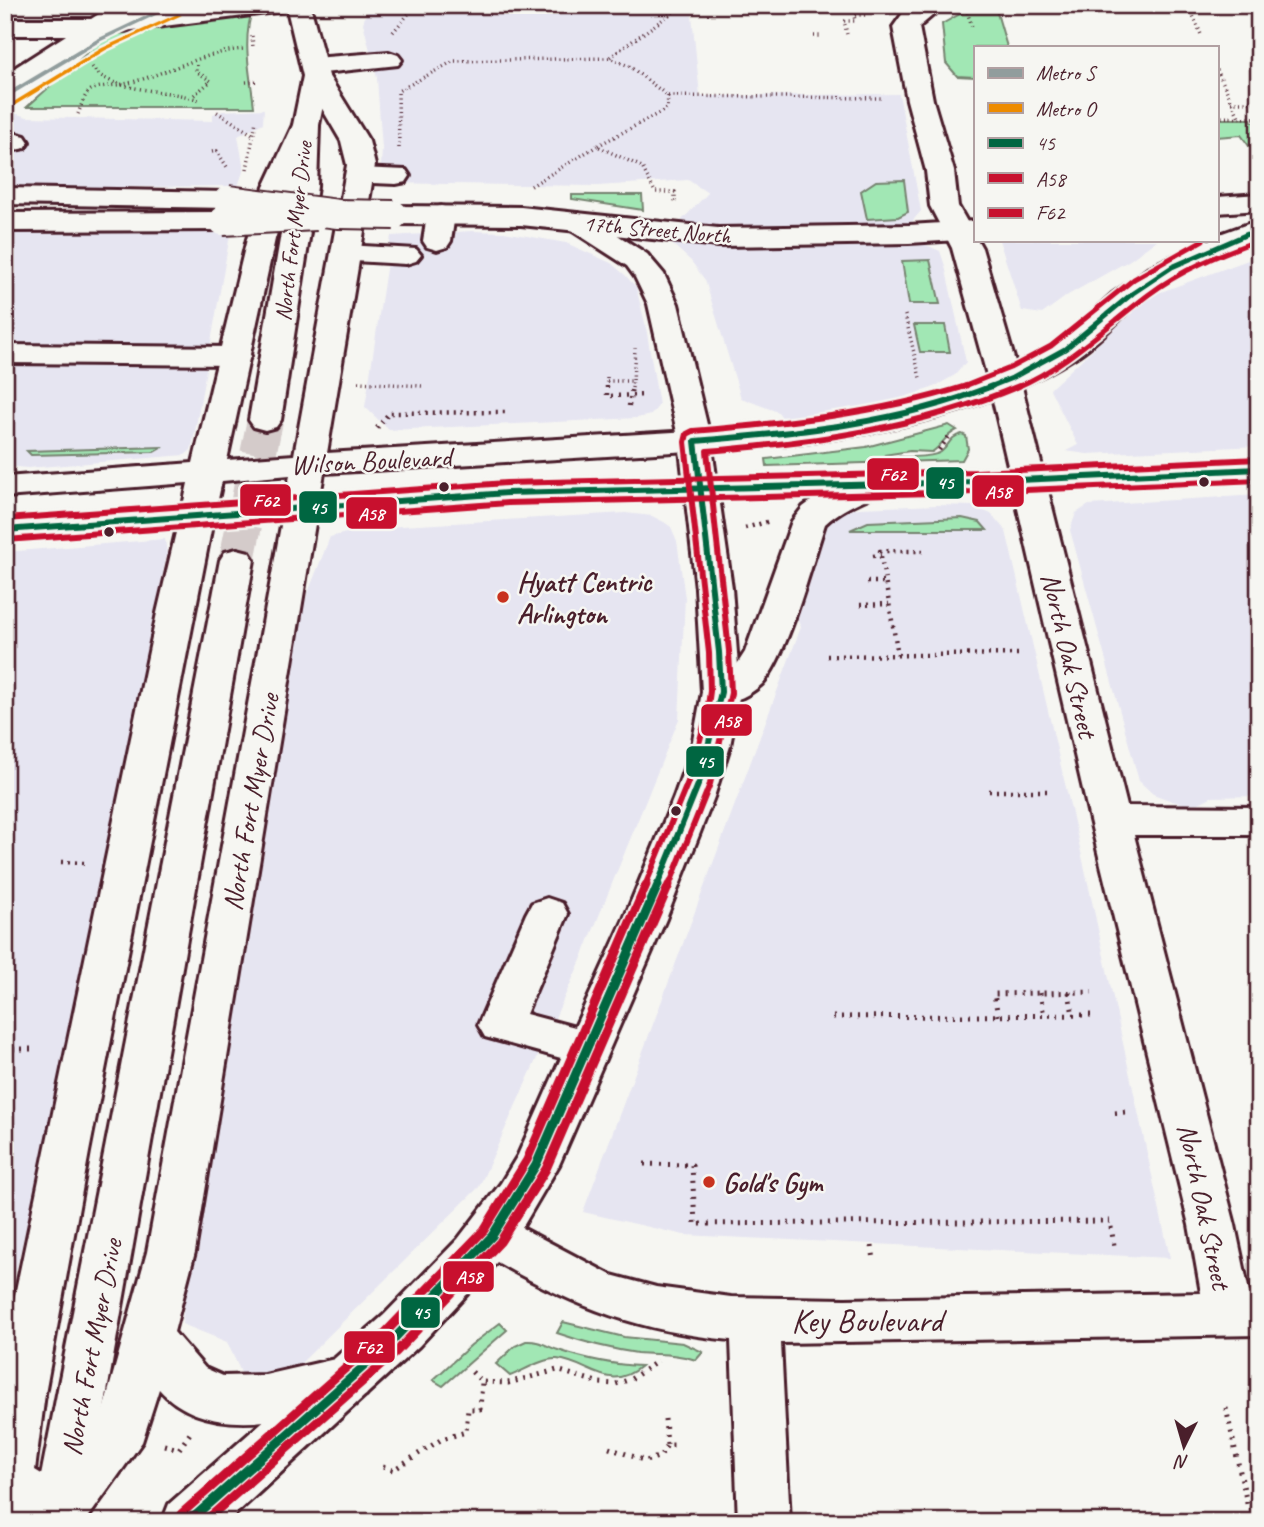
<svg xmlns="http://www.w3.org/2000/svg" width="1264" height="1527" font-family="Caveat,sans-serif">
  <rect width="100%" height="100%" fill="#f6f6f2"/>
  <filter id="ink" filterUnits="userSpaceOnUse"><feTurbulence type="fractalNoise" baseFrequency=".0143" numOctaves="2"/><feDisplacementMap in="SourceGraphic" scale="14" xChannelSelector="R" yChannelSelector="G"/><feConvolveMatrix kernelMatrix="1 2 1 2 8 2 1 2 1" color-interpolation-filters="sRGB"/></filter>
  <g filter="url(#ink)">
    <g fill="#e6e5f1">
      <polygon points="375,5 691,5 700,96 899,94 921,211 910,224 879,227 728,231 680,222 708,193 688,180 598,186 380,183 382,149 377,78 363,23 366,14"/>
      <polygon points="264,109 263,123 238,136 244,169 238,186 5,188 5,116 11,112 27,117 213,121 213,114 223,111"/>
      <polygon points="5,229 220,231 230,235 194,437 191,450 185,455 28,468 5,466"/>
      <polygon points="472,231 504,232 566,243 611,263 625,275 636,287 646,327 659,405 651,415 637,418 389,430 365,407 391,236"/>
      <polygon points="999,240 1157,240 1130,260 1068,295 1042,314 1022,311"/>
      <polygon points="671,243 715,248 926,245 940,251 945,266 966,362 955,375 932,388 879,405 784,420 778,412 741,398 705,280 691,261"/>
      <polygon points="1259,256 1259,446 1087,454 1066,451 1078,445 1050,389 1150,296"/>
      <polygon points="1259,495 1259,796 1211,797 1199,803 1184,804 1172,801 1153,794 1139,781 1070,530 1076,513 1089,505"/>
      <polygon points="938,505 973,506 991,514 1006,531 1084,865 1170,1258 684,1235 583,1212 801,627 796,617 819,533 829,521 842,512 859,508"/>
      <polygon points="625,513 652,516 664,522 671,527 677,541 685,598 679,719 581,960 479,1187 298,1366 286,1374 245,1381 227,1342 182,1324 228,859 290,638 330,537 363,529 402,526"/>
      <polygon points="165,539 167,554 91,920 66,1064 5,1315 5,552"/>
    </g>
    <g fill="#a1e7b4" stroke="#768370" stroke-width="2">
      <path d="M150 5H254C241 39 250 72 254 107H27L107 35Z"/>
      <polygon points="995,6 1007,47 975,47 975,77 957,76 946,63 942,24 969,9"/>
      <polygon points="1217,119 1251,119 1252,122 1259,122 1259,145 1249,146 1241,135 1217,137"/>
      <polygon points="904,180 908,212 898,217 867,219 861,191 876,181"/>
      <polygon points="572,195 642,195 643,210 572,199"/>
      <polygon points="930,260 940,304 909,304 902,261"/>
      <polygon points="914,325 945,325 950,352 920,352"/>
      <path d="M949 425 957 430C944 436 943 445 932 452L910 451 884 455C894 458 932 458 941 452 950 445 949 437 962 434L966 436 968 449 962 460 767 466 766 459 866 447Z"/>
      <polygon points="163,447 154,452 31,455 27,451"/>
      <polygon points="962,518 980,522 987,530 850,530 868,522"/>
      <path d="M563 1322 624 1337 683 1343 703 1352 696 1360C676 1353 658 1355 637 1353 610 1349 583 1342 557 1333Z"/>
      <polygon points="500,1323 507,1330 443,1386 433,1380 471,1345"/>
      <path d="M526 1341C539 1340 546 1346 558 1350 586 1359 612 1365 641 1366 609 1394 589 1362 557 1359 543 1358 523 1371 510 1376L496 1364 515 1346Z"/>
    </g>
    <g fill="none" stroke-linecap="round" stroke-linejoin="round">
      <polyline stroke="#d4cbca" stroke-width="36" stroke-dasharray="36 18" stroke-linecap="butt" points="237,560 265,420"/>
      <defs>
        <g id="minor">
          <polygon points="211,5 287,5 284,10 275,12 92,35 5,35 5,19 92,19"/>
          <path d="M915 5H945L919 27 933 100 954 171 958 206 982 248 1020 379 1127 806 1259 807V835H1134L1235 1225 1249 1292 1259 1291V1335L781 1343 790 1522H738L731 1340C638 1331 578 1308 497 1262L419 1346 227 1522H162L169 1504 384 1315 458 1239 501 1183 518 1155 561 1058 485 1037 478 1025 526 914 532 903 547 898 562 903 568 914 526 1014 575 1027 624 919 674 797 692 746 702 692 696 588 679 441 648 304 635 277 627 266 568 228 564 222 568 216 578 213 588 216 647 254 664 274 678 304 711 441 732 588 740 692 730 746 714 797 666 919 559 1165 522 1228 611 1275 656 1287 731 1297 845 1299 1201 1293 1189 1225 1090 820 988 379 952 248 930 206 926 171 907 100 893 27 903 13Z"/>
          <polygon points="389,52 398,55 402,60 398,65 314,74 305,71 301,66 305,61 314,58"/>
          <polygon points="5,131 25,136 29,142 25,148 15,150 5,148"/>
          <polygon points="359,168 406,170 410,176 406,182 396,184 349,182 345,176 349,170"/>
          <polygon points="441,206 451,209 455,215 451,241 447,247 437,250 427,247 423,241 427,215 431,209"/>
          <polygon points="223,212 233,215 237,221 233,227 223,230 5,231 5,213"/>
          <polygon points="346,245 416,249 421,255 416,261 406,264 336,260 331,254 336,248"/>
          <polygon points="5,345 235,347 246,349 251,356 246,363 235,365 5,363"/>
        </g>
        <g id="major">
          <path d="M316 68 325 70 369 141 375 165 327 453 789 425 892 408 959 388 1027 360 1065 336 1112 294 1150 267 1205 240H1217V235L1259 220V239C1217 254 1176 273 1141 301 1119 318 1101 341 1077 356 993 411 887 433 789 445L324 473 320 496 507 483 977 472 1259 459V479L875 495C857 503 840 510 825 524 813 560 786 661 762 684 747 698 727 706 708 701L702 692 708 683 736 666 745 652 792 521 803 507 818 496 507 503 316 518 195 1252 174 1332 205 1368 223 1376 265 1375 348 1356 366 1363 373 1379 366 1395C305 1418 209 1445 159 1389L142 1442 85 1522H24L5 1509V1343L157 613 177 528 5 541V519L183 506 188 483 5 497V477L193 463 247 239 264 187 293 125 297 119 306 117 315 119 319 125 292 187 275 239 227 460 294 455 347 165 341 141 303 76 307 70ZM290 475 286 499 217 504 222 481ZM282 520 147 1252 102 1414 53 1481 35 1470 45 1394 89 1152 212 525Z"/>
          <polygon points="5,188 228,192 238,194 242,200 238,206 228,208 5,204"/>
          <polygon points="1259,194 1259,210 1217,213 1217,197"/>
          <polygon points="394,206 521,207 718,228 909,225 975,221 975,239 909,243 718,246 521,225 394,224 384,221 380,215 384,209"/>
        </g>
        <g id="highway">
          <polygon points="113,5 142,5 139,10 14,92 5,94 5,74"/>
          <polygon points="286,5 310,5 329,76 319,125 317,187 281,420 276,427 265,430 254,427 249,420 289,187 293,125 303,76"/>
          <polygon points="237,549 249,552 254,560 84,1522 32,1522 220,560 225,552"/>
        </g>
      </defs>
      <use href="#minor" stroke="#4a1f2b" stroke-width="6"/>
      <use href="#major" stroke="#4a1f2b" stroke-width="6"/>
      <use href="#highway" stroke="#4a1f2b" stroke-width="6"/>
      <g stroke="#4a1f2b" stroke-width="3.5" stroke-dasharray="1 3.5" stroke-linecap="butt">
        <polyline points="966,8 972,27"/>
        <polyline points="1190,8 1202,37"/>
        <polyline points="393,32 412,10 433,10 434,5"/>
        <polyline points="847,34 844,21 855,21 854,15 866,15 865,9 875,9 874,5"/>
        <polyline points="252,36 253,48"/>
        <polyline points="814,36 820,36"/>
        <polyline points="610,57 683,5"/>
        <path d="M92 67C110 94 172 88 201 101"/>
        <polyline points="1217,70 1239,117"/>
        <polyline points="246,82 258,81"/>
        <polyline points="194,95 211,81 196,71 196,62"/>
        <polyline points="668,96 884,98"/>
        <polyline points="1231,102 1259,102"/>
        <polyline points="217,112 252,134"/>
        <path d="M78 114C81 107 84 94 91 90 101 85 117 86 129 83 168 73 204 52 244 49"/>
        <polyline points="1217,117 1259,118"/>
        <polyline points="399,148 398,91 454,61 609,58 629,66 668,96 667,109 597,146 642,167 655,192 675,192 675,203"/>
        <polyline points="1259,148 1254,148 1259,152"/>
        <polyline points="212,152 217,151 227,167"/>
        <polyline points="247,169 256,121"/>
        <polyline points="531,186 597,146"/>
        <polyline points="905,315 920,378"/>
        <polyline points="607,377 607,388"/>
        <polyline points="607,381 633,381 635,348"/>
        <polyline points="358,382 422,386"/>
        <polyline points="632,388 633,381"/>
      </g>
      <g stroke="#4a1f2b" stroke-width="4.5" stroke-dasharray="2 5" stroke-linecap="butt">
        <polyline points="607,386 607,396 646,395"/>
        <polyline points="629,406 632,386"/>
        <polyline points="377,428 389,413 507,412"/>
        <polyline points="939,450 950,435"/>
        <polyline points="745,528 770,521"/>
        <polyline points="873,556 881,555"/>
        <polyline points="867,582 886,582"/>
        <polyline points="860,605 889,604"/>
        <polyline points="898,655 880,551 923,551"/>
        <polyline points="827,656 1023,654"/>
        <polyline points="989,791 1052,791"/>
        <polyline points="61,862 85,863"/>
      </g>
      <g stroke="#4a1f2b" stroke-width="5" stroke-dasharray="2 6" stroke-linecap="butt">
        <polyline points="1069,992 1073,1015"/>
        <polyline points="1040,993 1044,1016"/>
        <polyline points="998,1016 994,994 1092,992"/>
        <polyline points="833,1017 1096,1015"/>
        <polyline points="5,1049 32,1049"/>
        <polyline points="1115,1113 1126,1112"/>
        <polyline points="644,1164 692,1165 695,1224 1110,1221 1114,1245"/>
        <polyline points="872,1246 874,1260"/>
        <polyline points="472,1372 482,1382 508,1383 557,1370 600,1383 616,1384 631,1379 658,1361"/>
        <polyline points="1226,1408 1248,1508 1259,1507"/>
        <polyline points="665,1419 667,1445"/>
        <polyline points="164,1445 179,1449 191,1432"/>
        <polyline points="609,1448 646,1461 661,1456 667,1445 678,1445"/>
        <polyline points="383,1467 393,1470 442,1439 466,1432 468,1409 480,1409 482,1382"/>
      </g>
      <use href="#minor" fill="#f6f6f2" fill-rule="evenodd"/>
      <use href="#major" fill="#f6f6f2" fill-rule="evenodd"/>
      <use href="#highway" fill="#f6f6f2" fill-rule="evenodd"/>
      <defs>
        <polyline id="minor-bridge" points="223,221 316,216"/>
        <polyline id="major-bridge" points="228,200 338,214 394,215"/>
      </defs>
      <use href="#minor-bridge" stroke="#4a1f2b" stroke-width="32" stroke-linecap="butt"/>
      <use href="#major-bridge" stroke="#4a1f2b" stroke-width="32" stroke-linecap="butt"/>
      <use href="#minor-bridge" stroke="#f6f6f2" stroke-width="28"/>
      <use href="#major-bridge" stroke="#f6f6f2" stroke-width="28"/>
      <defs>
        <polyline id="bus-1-far2" points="987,388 1012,378 1065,349 1133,293 1172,267 1259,229"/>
        <g id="bus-1-far1">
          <polyline points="5,530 507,493 977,482 1259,469"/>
          <path d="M657 886 700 780 721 692 719 652 695 441C796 433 897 424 992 386"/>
        </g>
        <polyline id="bus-1" points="188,1522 389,1344 492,1236 536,1165 658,885"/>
        <path id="bus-2-far2" d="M1015 388C1067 366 1104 328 1148 295 1181 270 1220 254 1259 240"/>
        <g id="bus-2-far1">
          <polyline points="6,540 508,503 977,492 1259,480"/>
          <path d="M669 886 710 784 731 693 729 651 707 451C815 442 919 428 1019 386"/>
        </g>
        <polyline id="bus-2" points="204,1522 396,1352 500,1242 546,1169 669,885"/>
        <polyline id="bus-3-far2" points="960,388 1010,368 1051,346 1134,279 1203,240"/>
        <g id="bus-3-far1">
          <polyline points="5,519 506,483 977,472 1259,459"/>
          <path d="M645 886 690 777 707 714 710 691 709 653 685 442 687 434 693 431C786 423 877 414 966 386"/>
        </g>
        <polyline id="bus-3" points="181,1514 382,1336 484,1230 527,1160 646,885"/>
      </defs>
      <use href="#bus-1-far2" stroke="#f6f6f2" stroke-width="9"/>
      <use href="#bus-1-far1" stroke="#f6f6f2" stroke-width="11"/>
      <use href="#bus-1" stroke="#f6f6f2" stroke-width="14"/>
      <use href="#bus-2-far2" stroke="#f6f6f2" stroke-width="9"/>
      <use href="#bus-2-far1" stroke="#f6f6f2" stroke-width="11"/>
      <use href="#bus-2" stroke="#f6f6f2" stroke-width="14"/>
      <use href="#bus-3-far2" stroke="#f6f6f2" stroke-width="9"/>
      <use href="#bus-3-far1" stroke="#f6f6f2" stroke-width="11"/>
      <use href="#bus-3" stroke="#f6f6f2" stroke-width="14"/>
      <use href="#bus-1-far2" stroke="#006641" stroke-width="5"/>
      <use href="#bus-1-far1" stroke="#006641" stroke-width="6"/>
      <use href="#bus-1" stroke="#006641" stroke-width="9"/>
      <use href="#bus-2-far2" stroke="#c8102e" stroke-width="5"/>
      <use href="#bus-2-far1" stroke="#c8102e" stroke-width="6"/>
      <use href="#bus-2" stroke="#c8102e" stroke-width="9"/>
      <use href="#bus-3-far2" stroke="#c8102e" stroke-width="5"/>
      <use href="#bus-3-far1" stroke="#c8102e" stroke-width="6"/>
      <use href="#bus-3" stroke="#c8102e" stroke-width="9"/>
      <defs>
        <polygon id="metro-1" points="169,5 177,5 101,41 5,99 5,94 97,39"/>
        <polygon id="metro-2" points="177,14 182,15 106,50 12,107 7,106 102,48"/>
      </defs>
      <use href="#metro-1" stroke="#f6f6f2" stroke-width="5"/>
      <use href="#metro-2" stroke="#f6f6f2" stroke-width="5"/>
      <use href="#metro-1" fill="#919d9d" fill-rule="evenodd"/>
      <use href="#metro-2" fill="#ed8b00" fill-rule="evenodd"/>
    </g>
  </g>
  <g fill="#4a1f2b" stroke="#f6f6f2" stroke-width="2.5">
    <circle cx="1204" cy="482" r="6"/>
    <circle cx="444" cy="487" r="6"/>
    <circle cx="109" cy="532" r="6"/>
    <circle cx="676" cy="811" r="6"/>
  </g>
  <g fill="#c8321e" stroke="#f6f6f2" stroke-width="2.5">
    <circle cx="503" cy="597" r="7"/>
    <circle cx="709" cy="1182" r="7"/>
  </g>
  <g text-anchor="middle" stroke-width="5" stroke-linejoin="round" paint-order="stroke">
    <g font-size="23" fill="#4a1f2b" stroke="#f6f6f2">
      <text transform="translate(657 229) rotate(5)" y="8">17th Street North</text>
      <text transform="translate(293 231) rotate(-83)" y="8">North Fort Myer Drive</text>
    </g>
    <g font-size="28" fill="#4a1f2b" stroke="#f6f6f2">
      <text transform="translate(371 460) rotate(-3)" y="10">Wilson Boulevard</text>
      <text transform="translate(1070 655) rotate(77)" y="10">North Oak Street</text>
      <text transform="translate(250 802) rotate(-80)" y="10">North Fort Myer Drive</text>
      <text transform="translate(1205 1206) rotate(78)" y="10">North Oak Street</text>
      <text transform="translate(91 1347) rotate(-79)" y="10">North Fort Myer Drive</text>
    </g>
    <g font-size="28" font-weight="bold" fill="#4a1f2b" stroke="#f6f6f2" text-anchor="start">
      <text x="517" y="591">Hyatt Centric<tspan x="517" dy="32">Arlington</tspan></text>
      <text x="723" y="1192">Gold's Gym</text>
    </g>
    <g font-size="33" fill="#4a1f2b" stroke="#f6f6f2">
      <text x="867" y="1332">Key Boulevard</text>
    </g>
  </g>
  <g stroke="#f6f6f2" stroke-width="2.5">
    <rect x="866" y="457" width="54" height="34" rx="7" fill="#c8102e"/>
    <rect x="925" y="466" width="40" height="34" rx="7" fill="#006641"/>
    <rect x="971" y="474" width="54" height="34" rx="7" fill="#c8102e"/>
    <rect x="239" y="483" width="53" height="34" rx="7" fill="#c8102e"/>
    <rect x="298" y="490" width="40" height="34" rx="7" fill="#006641"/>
    <rect x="345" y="496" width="53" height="34" rx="7" fill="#c8102e"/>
    <rect x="700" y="703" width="53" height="34" rx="7" fill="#c8102e"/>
    <rect x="685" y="745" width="40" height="33" rx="7" fill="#006641"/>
    <rect x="442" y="1260" width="53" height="33" rx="7" fill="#c8102e"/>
    <rect x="400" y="1296" width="41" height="33" rx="7" fill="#006641"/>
    <rect x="343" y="1330" width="53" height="34" rx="7" fill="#c8102e"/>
  </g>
  <g font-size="19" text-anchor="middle" font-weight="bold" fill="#fff">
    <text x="893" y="481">F62</text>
    <text x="945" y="489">45</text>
    <text x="998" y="498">A58</text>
    <text x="266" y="507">F62</text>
    <text x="318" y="514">45</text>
    <text x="371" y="520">A58</text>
    <text x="727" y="727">A58</text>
    <text x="705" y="768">45</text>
    <text x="469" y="1283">A58</text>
    <text x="421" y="1319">45</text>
    <text x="369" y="1354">F62</text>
  </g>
  <rect width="1264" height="1527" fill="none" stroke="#f6f6f2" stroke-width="28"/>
  <rect x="14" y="14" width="1236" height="1499" fill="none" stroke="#4a1f2b" stroke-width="2.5" filter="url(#ink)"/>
  <rect x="974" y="46" width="245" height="196" fill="#f6f6f2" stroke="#b1a0a2" stroke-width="2"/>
  <rect x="988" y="68" width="35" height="10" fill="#919d9d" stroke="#b1a0a2" stroke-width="2"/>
  <text x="1036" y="80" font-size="21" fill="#4a1f2b">Metro S</text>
  <rect x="988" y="103" width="35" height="10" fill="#ed8b00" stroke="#b1a0a2" stroke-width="2"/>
  <text x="1036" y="116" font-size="21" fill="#4a1f2b">Metro O</text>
  <rect x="988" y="138" width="35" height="10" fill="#006641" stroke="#b1a0a2" stroke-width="2"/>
  <text x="1036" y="150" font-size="21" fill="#4a1f2b">45</text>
  <rect x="988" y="173" width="35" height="10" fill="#c8102e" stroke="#b1a0a2" stroke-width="2"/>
  <text x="1036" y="186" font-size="21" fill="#4a1f2b">A58</text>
  <rect x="988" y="208" width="35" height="10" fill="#c8102e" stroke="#b1a0a2" stroke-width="2"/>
  <text x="1036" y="220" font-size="21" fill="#4a1f2b">F62</text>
  <g transform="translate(1184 1446) rotate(185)" stroke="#f6f6f2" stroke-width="5" paint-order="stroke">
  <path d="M0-5L12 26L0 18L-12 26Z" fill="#4a1f2b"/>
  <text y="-10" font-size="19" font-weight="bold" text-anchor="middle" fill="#4a1f2b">N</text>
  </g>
</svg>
